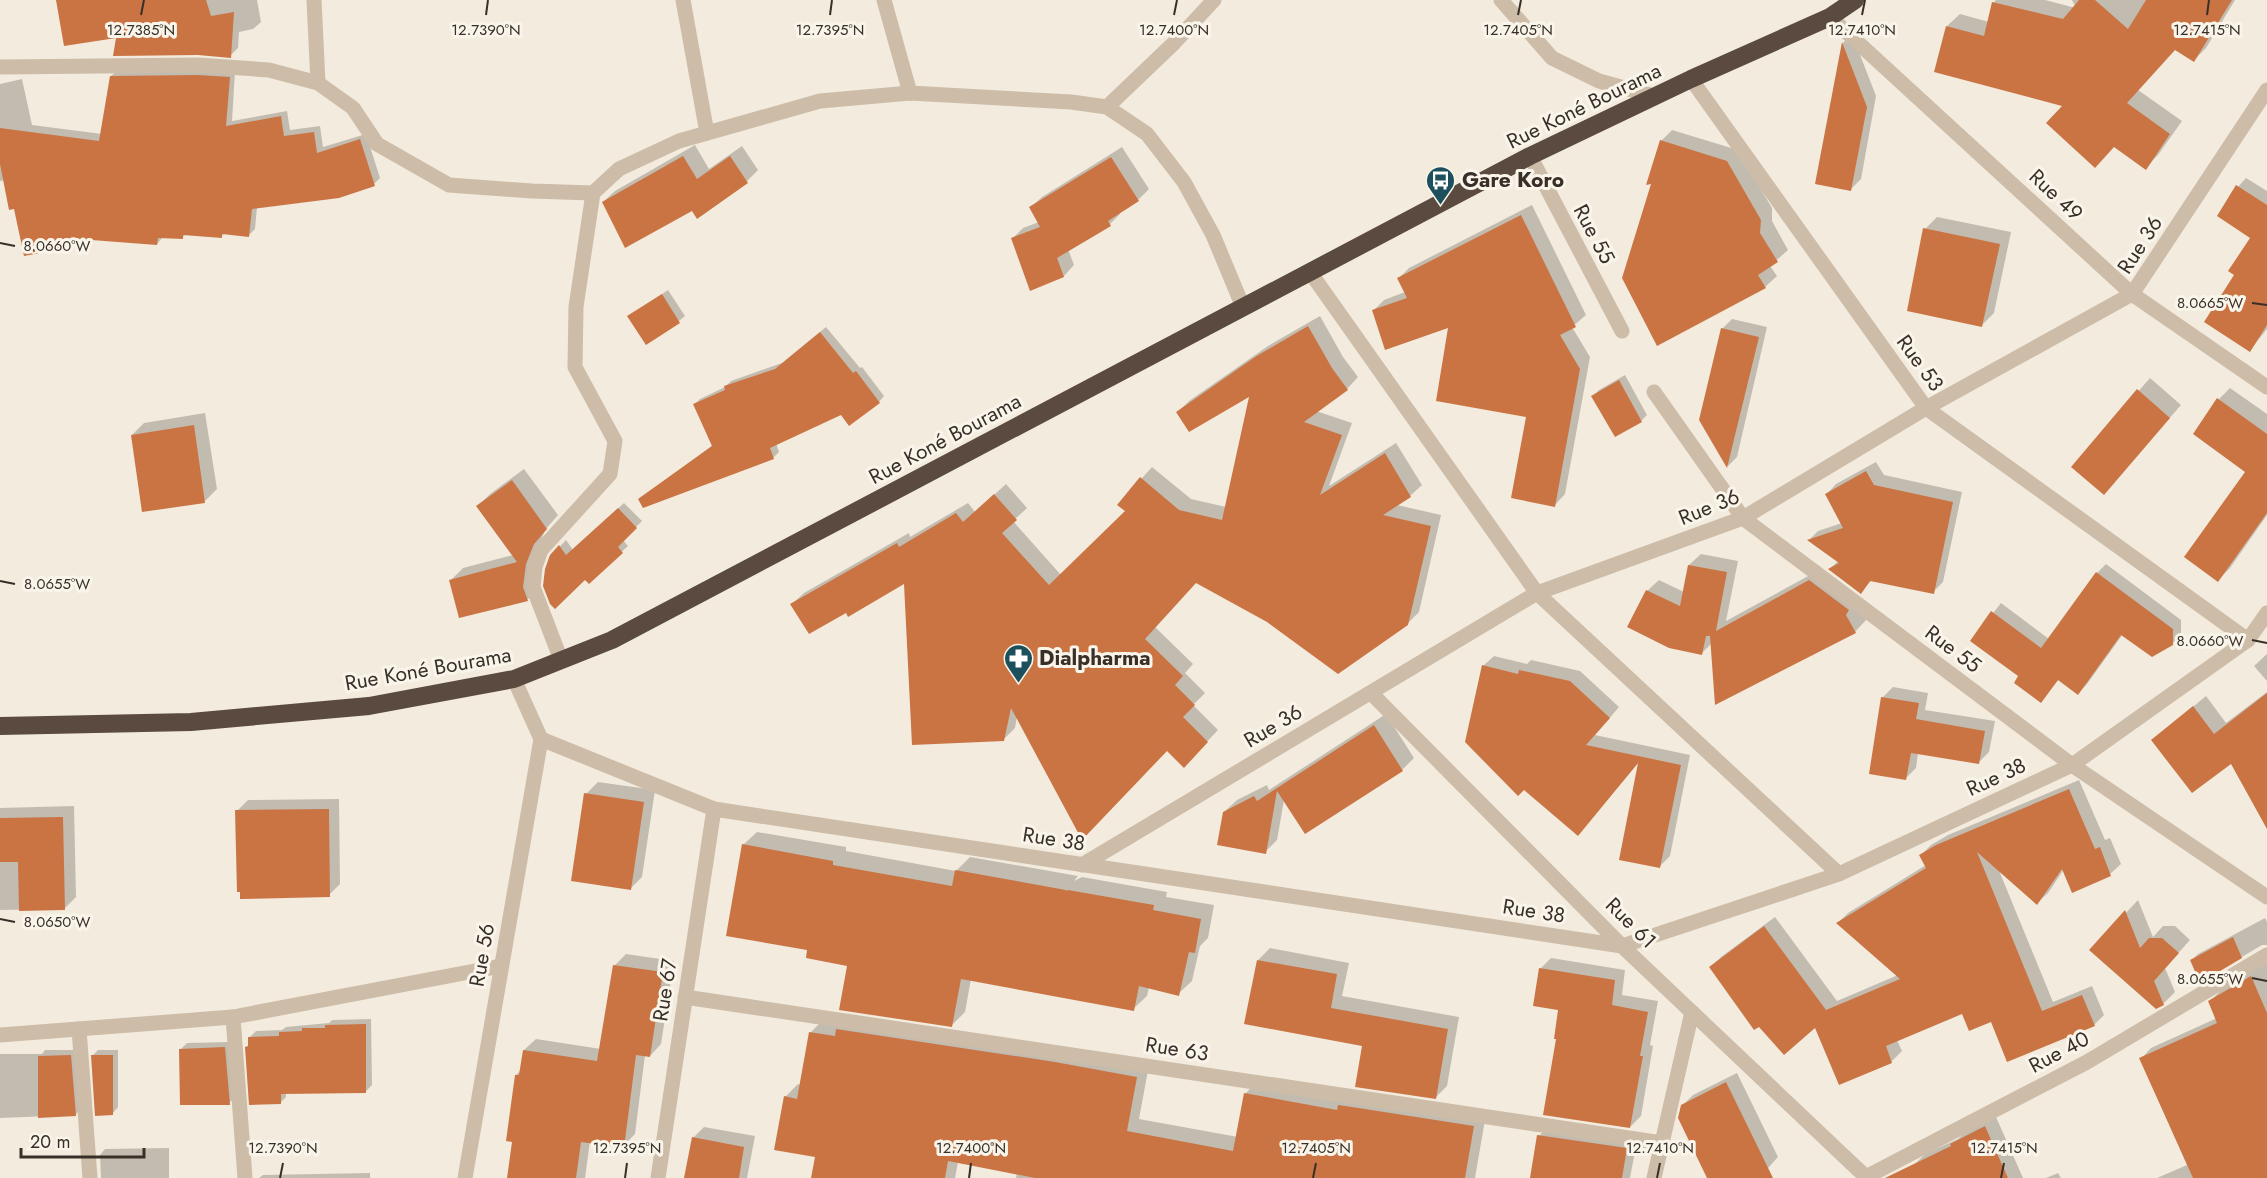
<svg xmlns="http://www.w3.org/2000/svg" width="2267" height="1178" font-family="Jost,sans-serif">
  <rect width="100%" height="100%" fill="#f3ebdd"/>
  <g fill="#0003">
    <polygon points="58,0 257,0 261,22 253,29 239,32 238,48 230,56 118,36"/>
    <polygon points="1996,0 2045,0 2076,8 2072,0 2235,0 2206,48 2194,60 2175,49 2138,90 2182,121 2158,155 2145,168 2065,105 1947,26 1960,14 1989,22 1993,3"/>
    <polygon points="1852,34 1876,96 1861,179 1851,189 1817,182 1843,43"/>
    <polygon points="118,70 235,71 232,121 287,111 290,130 320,126 323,147 366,134 380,178 374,184 257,207 255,229 249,235 225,233 221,237 186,234 182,238 163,237 157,244 72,237 73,241 66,247 16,207 5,180 0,181 0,84 22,79 32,125 102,134 111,76"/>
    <polygon points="1672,130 1738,150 1772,208 1772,221 1788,250 1770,266 1777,276 1765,287 1657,344 1653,182 1661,141"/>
    <polygon points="695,145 709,169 742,146 758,170 747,181 692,209 603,202 615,191"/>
    <polygon points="1122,147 1149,189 1138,200 1119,212 1120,214 1110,224 1068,249 1074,265 1064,276 1031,289 1012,239 1023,228 1039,222 1031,207 1042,197"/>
    <polygon points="2246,178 2267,191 2267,329 2250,350 2236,274 2252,237 2236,189"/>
    <polygon points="1532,205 1586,315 1572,327 1590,357 1565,494 1555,505 1528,416 1450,325 1373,311 1384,300 1405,292 1399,278 1409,268"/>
    <polygon points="1937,217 2011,232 1994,313 1982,325 1925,229"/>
    <polygon points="668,290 685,316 679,321 629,316"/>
    <polygon points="1320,316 1343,357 1358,377 1347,389 1316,411 1352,423 1329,486 1396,443 1422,485 1410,496 1397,505 1441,515 1419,612 1407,624 1268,621 1197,581 1155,627 1193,664 1185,673 1205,693 1193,705 1218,730 1184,766 1167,750 1017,716 1015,728 1004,739 906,582 847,611 792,604 804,593 909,533 910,537 968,503 975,512 1006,484 1027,508 1013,521 1061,575 1127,511 1119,504 1152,467 1191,499 1226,507 1252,394 1178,412 1189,401 1268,346"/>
    <polygon points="1732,319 1767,327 1737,457 1728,466 1700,420 1722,329"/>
    <polygon points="826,327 860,368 862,367 884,396 879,402 841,413 776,443 779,452 773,458 640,499 713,445 695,404 700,399 725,387 731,381 782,363"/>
    <polygon points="1625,375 1647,415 1641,421 1593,396 1599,390"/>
    <polygon points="2150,378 2181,405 2104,493 2073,466"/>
    <polygon points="2230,388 2267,414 2267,515 2230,568 2218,580 2247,471 2219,399"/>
    <polygon points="205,413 217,489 205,501 132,435 144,423"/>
    <polygon points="1876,462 1884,475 1962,492 1943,582 1933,592 1872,580 1860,592 1830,569 1838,561 1809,540 1818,531 1842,523 1827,494 1836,484"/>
    <polygon points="524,469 558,515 545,530 537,551 539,588 527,600 451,580 463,568 513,555 478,506 490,494"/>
    <polygon points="624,503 642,521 623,540 628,546 589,582 551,556 566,540 573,550"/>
    <polygon points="1701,554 1738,561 1726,621 1821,569 1857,602 1866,620 1855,632 1712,643 1702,653 1647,591 1659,580 1684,592 1689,565"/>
    <polygon points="2106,564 2181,620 2181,635 2172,644 2123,634 2087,684 2078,693 2059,679 2041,701 2020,675 1972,640 2001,603 2049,639 2097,573"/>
    <polygon points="2267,654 2267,681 2254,666"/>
    <polygon points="1494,656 1527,664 1531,660 1580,671 1619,707 1595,735 1690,755 1670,856 1660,866 1640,761 1578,834 1483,666"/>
    <polygon points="1893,687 1928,693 1925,710 1995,721 1989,752 1979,762 1918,753 1916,768 1906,778 1883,697"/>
    <polygon points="2267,692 2267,807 2231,761 2153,740 2206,696 2226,723"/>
    <polygon points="1386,714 1414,758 1402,770 1284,800 1277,840 1265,852 1224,812 1237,800 1267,785 1269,790"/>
    <polygon points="2079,780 2105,840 2110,838 2121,864 2110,874 2064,869 2048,893 2037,903 1998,868 2053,1002 2092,986 2104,1015 2094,1025 1992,1020 1963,1012 1897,1040 1902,1051 1891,1062 1815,1025 1711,967 1721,957 1775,917 1837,1001 1898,975 1838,923 1848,913 1926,865 1920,856 1931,845 1948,835"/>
    <polygon points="598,782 655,790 642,877 630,889 586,794"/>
    <polygon points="339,799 340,884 329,895 237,811 248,800"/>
    <polygon points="74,806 76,897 64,909 0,910 0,808"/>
    <polygon points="757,832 846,847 846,851 956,871 970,857 1078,876 1074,881 1082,877 1167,892 1166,897 1214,905 1208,938 1200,946 1192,981 1178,994 1149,987 1147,996 1133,1009 971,979 965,1012 952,1025 849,965 809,949 743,845"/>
    <polygon points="2138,900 2153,937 2163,926 2175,926 2190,940 2165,968 2175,992 2163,1004 2091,950"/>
    <polygon points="2265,918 2267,922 2267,945 2262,945 2201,981 2192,960 2198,954"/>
    <polygon points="1270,948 1349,963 1342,996 1459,1017 1447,1086 1435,1098 1364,1045 1258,960"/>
    <polygon points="626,954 674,961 661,1044 650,1056 645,1055 635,1134 623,1146 590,1141 585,1178 509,1178 514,1140 516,1075 521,1070 524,1050 536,1039 601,1049 614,966"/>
    <polygon points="1551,958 1625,970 1622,995 1658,1001 1650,1045 1653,1046 1641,1116 1630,1127 1560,1009 1540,969"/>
    <polygon points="2267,963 2267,1178 2157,1178 2187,1165 2141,1059 2151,1048 2217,1018 2210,1002 2220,991"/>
    <polygon points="371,1019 372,1085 366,1091 286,1093 286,1097 280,1103 247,1047 250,1044 250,1037 256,1031 282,1030 286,1027 329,1023 332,1020"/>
    <polygon points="823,1020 1149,1065 1139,1119 1238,1137 1246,1093 1258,1080 1486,1114 1475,1178 1016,1178 1017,1173 958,1162 955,1178 813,1178 817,1156 785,1097 798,1084 801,1085 810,1033"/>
    <polygon points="231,1042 235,1097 229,1103 181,1049 187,1043"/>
    <polygon points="45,1050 76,1050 81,1109 75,1115 0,1118 0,1054 42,1054"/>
    <polygon points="98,1050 118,1050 118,1107 113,1113 92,1056"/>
    <polygon points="1737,1073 1778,1157 1768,1168 1748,1178 1709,1178 1682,1106 1693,1095"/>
    <polygon points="1996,1117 2023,1178 1920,1178 1914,1165 1925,1154 1958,1139 1963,1134"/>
    <polygon points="1551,1124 1638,1136 1630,1178 1531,1178 1539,1136"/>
    <polygon points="704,1127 755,1136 747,1178 686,1178 693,1138"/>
    <polygon points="169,1148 169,1178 101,1178 100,1155 105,1149"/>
    <polygon points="370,1173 370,1178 259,1178 263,1175"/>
    <polygon points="2058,1173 2061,1178 2046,1178"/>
  </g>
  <g fill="#ca7444">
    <polygon points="56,0 206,0 211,16 234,12 231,58 198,55 113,56 116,38 64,46"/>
    <polygon points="2079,0 2095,0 2128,29 2146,0 2232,0 2194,62 2175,50 2127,103 2170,134 2146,170 2114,147 2095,168 2046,123 2062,106 1934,72 1946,26 1984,36 1992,2 2063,19"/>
    <polygon points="1842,42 1867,107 1851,191 1815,184"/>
    <polygon points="198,75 230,77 226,126 281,116 284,136 314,132 317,153 360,139 375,186 339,198 252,209 249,237 222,234 222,238 183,235 183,239 158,238 157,245 65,238 67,248 24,256 14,209 9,210 0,164 0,128 99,141 110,76"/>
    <polygon points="1660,140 1727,161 1761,220 1760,233 1778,262 1758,275 1766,288 1657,346 1622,278 1651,184 1646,185"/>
    <polygon points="683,156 697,179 730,156 748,183 697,219 692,211 625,248 602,202"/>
    <polygon points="1111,157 1139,201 1108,221 1111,226 1057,258 1064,277 1030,291 1011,238 1040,227 1029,207"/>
    <polygon points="2236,185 2267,205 2267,325 2250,352 2204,322 2234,275 2228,271 2250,238 2217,216"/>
    <polygon points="1521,215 1576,327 1560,335 1580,369 1555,507 1511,498 1526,417 1436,401 1448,328 1385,350 1372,310 1407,298 1397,278"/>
    <polygon points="1923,228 2000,244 1982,327 1907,311"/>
    <polygon points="662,294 680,323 646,345 627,316"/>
    <polygon points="1308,326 1332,368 1348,390 1304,422 1342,435 1320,495 1385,453 1411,497 1383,515 1431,526 1408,625 1338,674 1267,622 1196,583 1145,639 1183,676 1175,685 1195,705 1183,717 1208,742 1184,768 1167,751 1082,840 1011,708 1004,741 912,745 904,584 848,617 846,613 809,634 790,604 897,543 899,547 956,513 963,522 994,494 1017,520 1002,533 1049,585 1125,511 1117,505 1140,477 1179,510 1222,520 1249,397 1189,432 1176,412 1255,357"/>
    <polygon points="1721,328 1759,337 1727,468 1699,420"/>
    <polygon points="820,332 853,373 856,371 880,403 849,426 841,415 770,448 774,459 643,508 638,499 712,446 693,404 725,390 724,386 775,369"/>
    <polygon points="1619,380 1642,422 1615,437 1591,396"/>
    <polygon points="2137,389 2170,418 2104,495 2071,467"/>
    <polygon points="2217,398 2267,434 2267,513 2218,582 2184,557 2245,472 2193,434"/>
    <polygon points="194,425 205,503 142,512 131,435"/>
    <polygon points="1866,471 1874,485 1953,502 1934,594 1870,581 1861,594 1828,569 1839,563 1807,540 1843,528 1825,494"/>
    <polygon points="512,480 547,529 534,544 526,564 523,587 528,601 459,618 449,580 517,562 476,506"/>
    <polygon points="618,508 637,528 618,547 623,553 589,584 585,580 555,609 550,604 543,586 545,569 550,555 559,545 566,555"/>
    <polygon points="1688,565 1727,572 1716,631 1809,580 1849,610 1846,615 1856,633 1715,705 1710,636 1706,636 1702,655 1669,648 1627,627 1646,590 1680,606"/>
    <polygon points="2096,572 2173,629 2173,645 2152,657 2121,635 2078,695 2058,680 2041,703 2014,683 2018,676 1970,641 1991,611 2041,648"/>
    <polygon points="1482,665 1518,674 1519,670 1570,681 1610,718 1586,745 1681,765 1660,868 1619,860 1638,763 1578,836 1524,790 1518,796 1465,742"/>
    <polygon points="2267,693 2267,829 2231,764 2192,793 2151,740 2193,706 2214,734"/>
    <polygon points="1881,697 1919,703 1916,719 1985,731 1979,764 1911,753 1906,780 1869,774"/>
    <polygon points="1374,725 1403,771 1305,834 1277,791 1266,854 1217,845 1223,812 1254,796 1257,801"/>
    <polygon points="2069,789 2095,849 2100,847 2111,876 2072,893 2062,869 2037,905 1977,852 2042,1011 2082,995 2095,1026 2007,1062 1991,1022 1969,1031 1962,1014 1886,1046 1892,1063 1839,1085 1815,1028 1784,1055 1759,1027 1754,1030 1709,967 1764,926 1826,1010 1900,979 1836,923 1926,868 1919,855 1936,845"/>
    <polygon points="584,793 644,802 631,890 571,881"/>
    <polygon points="329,809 330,897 240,899 240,892 237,892 235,810"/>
    <polygon points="63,817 65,910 19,911 18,862 0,862 0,818"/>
    <polygon points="742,844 833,861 833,865 952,886 955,870 1066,890 1065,891 1068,890 1154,905 1153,910 1201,919 1195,953 1189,952 1179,996 1139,986 1134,1011 961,979 952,1027 839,1010 847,966 806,958 807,950 726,936"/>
    <polygon points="2125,910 2140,948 2149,938 2162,938 2179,953 2154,981 2164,1005 2156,1009 2089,950"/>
    <polygon points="2233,937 2242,958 2200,983 2190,960"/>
    <polygon points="1257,960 1337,974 1331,1008 1448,1029 1436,1099 1355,1087 1362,1046 1244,1024"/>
    <polygon points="613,965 663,972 650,1057 636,1055 624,1148 581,1142 576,1178 507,1178 512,1142 506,1141 515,1075 519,1075 523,1050 597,1061"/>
    <polygon points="1539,968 1615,980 1612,1005 1648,1012 1640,1056 1643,1056 1630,1128 1543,1115 1556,1039 1554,1039 1558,1010 1533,1006"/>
    <polygon points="2251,976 2267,1013 2267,1178 2193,1178 2139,1058 2217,1023 2208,1001"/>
    <polygon points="366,1024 366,1093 281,1094 281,1104 249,1105 245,1047 248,1046 248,1037 279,1036 279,1032 302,1031 302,1028 325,1028 325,1025"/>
    <polygon points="836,1029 1055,1062 1137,1077 1127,1131 1233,1151 1244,1093 1337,1110 1338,1105 1352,1107 1474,1126 1465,1178 1035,1178 948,1161 945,1178 811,1178 815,1157 774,1150 784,1096 797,1099 809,1032 835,1036"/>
    <polygon points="225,1047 230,1105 180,1105 179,1049"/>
    <polygon points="71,1055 76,1116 38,1118 38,1056"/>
    <polygon points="91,1055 113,1055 113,1115 95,1116"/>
    <polygon points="1726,1082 1773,1178 1707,1178 1678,1118 1681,1105"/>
    <polygon points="1985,1126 2008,1178 1885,1178 1951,1146 1950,1144"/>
    <polygon points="1537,1135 1627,1148 1622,1178 1530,1178"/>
    <polygon points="692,1137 744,1147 739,1178 684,1178"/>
  </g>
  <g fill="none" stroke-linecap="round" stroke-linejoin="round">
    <g stroke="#ccbca8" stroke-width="15">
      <polyline points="314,0 318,83"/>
      <polyline points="683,0 707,133"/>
      <polyline points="884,0 910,93"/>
      <polyline points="1501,0 1552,58 1599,81 1654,96"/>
      <polyline points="1830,17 2132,294 2267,387"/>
      <polyline points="0,67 198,65 269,70 318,83 353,108 377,144 449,185 532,191 593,193"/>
      <polyline points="1691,79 1926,408 2248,640"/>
      <polyline points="1107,107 1174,43 1214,0"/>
      <polyline points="1530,156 1622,331"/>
      <polyline points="1310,272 1537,593 1839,874"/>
      <polyline points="1654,392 1743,518 2072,765 2267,897"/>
      <polyline points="561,660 533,587 535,567 541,550 610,474 615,441 575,367 576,307 593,193 619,169 679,141 820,101 910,93 1071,102 1107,107 1147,134 1184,182 1213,235 1243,307"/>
      <polyline points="514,679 541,739 714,809 1622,946 1839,874 2072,765 2248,640 2267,613"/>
      <polyline points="1371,693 1622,946 1867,1178"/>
      <polyline points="1082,865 1537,593 1743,518 1926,408 2132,294 2267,90"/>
      <polyline points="685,997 1662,1143"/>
      <polyline points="233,1017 245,1178"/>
      <polyline points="79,1029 90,1178"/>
      <polyline points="0,1035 233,1017 501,966"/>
      <polyline points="1866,1177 2087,1062 2267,955"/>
      <polyline points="465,1178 541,739"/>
      <polyline points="658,1178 714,809"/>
      <polyline points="1654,1178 1692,1012"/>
    </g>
    <polyline stroke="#5a4a3f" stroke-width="18" points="0,726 191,722 369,706 514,679 612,640 1530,156 1691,79 1830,17 1855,0"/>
  </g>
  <path fill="none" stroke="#382f29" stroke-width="2" d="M141 15 144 0M486 15 488 0M830 15 832 0M1174 15 1177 0M1518 15 1521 0M1862 15 1865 0M2207 15 2209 0M0 243 15 246M2252 303 2267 305M0 581 15 584M2252 640 2267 643M0 919 15 922M2252 978 2267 981M280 1178 283 1163M625 1178 627 1163M969 1178 971 1163M1313 1178 1316 1163M1657 1178 1660 1163M2001 1178 2004 1163"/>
  <defs>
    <symbol id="bus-pin" viewBox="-11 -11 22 30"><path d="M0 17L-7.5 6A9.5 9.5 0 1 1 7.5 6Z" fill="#1c505c" stroke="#faf5ea"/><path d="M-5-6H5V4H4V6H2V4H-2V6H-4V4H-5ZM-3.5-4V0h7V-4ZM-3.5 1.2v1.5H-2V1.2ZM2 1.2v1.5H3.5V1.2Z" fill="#fff"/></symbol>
    <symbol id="pharmacy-pin" viewBox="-11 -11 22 30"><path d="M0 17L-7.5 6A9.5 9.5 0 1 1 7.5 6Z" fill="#1c505c" stroke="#faf5ea"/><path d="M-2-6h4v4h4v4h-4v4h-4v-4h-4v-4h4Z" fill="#fff"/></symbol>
  </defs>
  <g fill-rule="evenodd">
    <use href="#bus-pin" x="1424" y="164" width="33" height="45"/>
    <use href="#pharmacy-pin" x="1002" y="642" width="33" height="45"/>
  </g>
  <g text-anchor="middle" stroke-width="6" stroke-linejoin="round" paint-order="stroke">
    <g font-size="21" fill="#382f29" stroke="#faf5ea">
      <text transform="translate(1584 106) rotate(-26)" y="7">Rue Koné Bourama</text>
      <text transform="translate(2056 195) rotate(43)" y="7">Rue 49</text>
      <text transform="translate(1594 234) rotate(62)" y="7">Rue 55</text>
      <text transform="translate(2140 245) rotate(-57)" y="7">Rue 36</text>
      <text transform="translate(1920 363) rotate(54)" y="7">Rue 53</text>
      <text transform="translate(945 439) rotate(-28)" y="7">Rue Koné Bourama</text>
      <text transform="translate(1709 507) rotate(-22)" y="7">Rue 36</text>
      <text transform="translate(1953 649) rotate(37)" y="7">Rue 55</text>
      <text transform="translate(428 669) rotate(-10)" y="7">Rue Koné Bourama</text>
      <text transform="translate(1273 726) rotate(-31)" y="7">Rue 36</text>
      <text transform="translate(1996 777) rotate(-25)" y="7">Rue 38</text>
      <text transform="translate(1054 839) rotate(9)" y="7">Rue 38</text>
      <text transform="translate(1534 911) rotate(9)" y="7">Rue 38</text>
      <text transform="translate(1631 923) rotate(45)" y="7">Rue 61</text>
      <text transform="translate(482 955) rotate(-80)" y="7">Rue 56</text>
      <text transform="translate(665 990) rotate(-81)" y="7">Rue 67</text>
      <text transform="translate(1177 1049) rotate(9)" y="7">Rue 63</text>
      <text transform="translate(2059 1052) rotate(-28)" y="7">Rue 40</text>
    </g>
    <g font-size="21" font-weight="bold" fill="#382f29" stroke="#faf5ea" text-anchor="start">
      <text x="1462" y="187">Gare Koro</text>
      <text x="1039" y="665">Dialpharma</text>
    </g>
  </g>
  <g font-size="15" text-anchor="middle" fill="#382f29" stroke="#faf5ea" stroke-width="6" stroke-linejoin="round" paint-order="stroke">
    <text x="141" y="35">12.7385°N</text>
    <text x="486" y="35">12.7390°N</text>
    <text x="830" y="35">12.7395°N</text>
    <text x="1174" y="35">12.7400°N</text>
    <text x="1518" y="35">12.7405°N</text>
    <text x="1862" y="35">12.7410°N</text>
    <text x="2207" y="35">12.7415°N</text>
    <text x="57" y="251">8.0660°W</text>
    <text x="2210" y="308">8.0665°W</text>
    <text x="57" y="589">8.0655°W</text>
    <text x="2210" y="646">8.0660°W</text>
    <text x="57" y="927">8.0650°W</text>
    <text x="2210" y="984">8.0655°W</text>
    <text x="283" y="1153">12.7390°N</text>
    <text x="627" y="1153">12.7395°N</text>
    <text x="971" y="1153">12.7400°N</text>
    <text x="1316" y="1153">12.7405°N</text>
    <text x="1660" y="1153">12.7410°N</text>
    <text x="2004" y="1153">12.7415°N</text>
  </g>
  <path d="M21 1148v9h123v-9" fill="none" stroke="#382f29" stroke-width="3"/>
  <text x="30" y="1148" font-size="18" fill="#382f29" stroke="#faf5ea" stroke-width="4.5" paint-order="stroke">20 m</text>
</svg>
